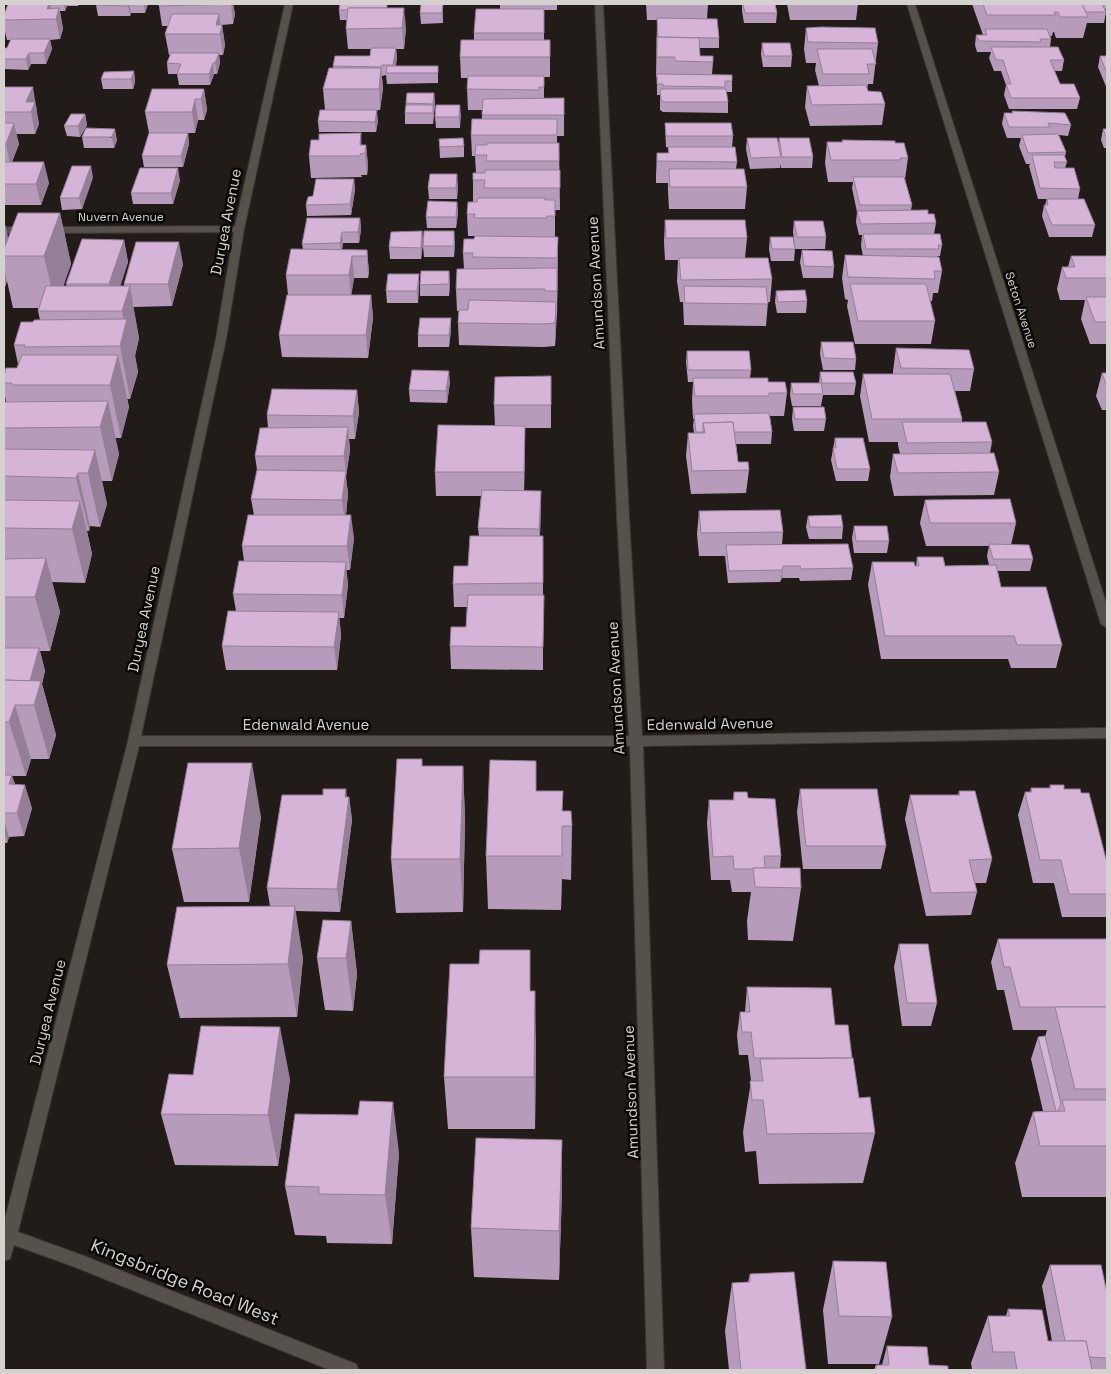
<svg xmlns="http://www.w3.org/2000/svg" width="1111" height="1374" font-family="'Space Grotesk',sans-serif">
  <rect width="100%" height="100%" fill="#211c18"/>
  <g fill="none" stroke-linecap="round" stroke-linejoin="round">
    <defs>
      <g id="minor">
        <polygon points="285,4 293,4 244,229 226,339 141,736 629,736 617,517 595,4 603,4 629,517 642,736 1107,728 1107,738 643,746 664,1370 647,1370 630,746 139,746 18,1232 84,1256 356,1364 359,1370 330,1370 75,1267 14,1245 10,1259 4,1261 4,1223 128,741 216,339 234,232 46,233 41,230 46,227 235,226"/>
        <polygon points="907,4 915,4 1107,606 1107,628 1101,624"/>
        <polygon points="4,227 26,227 31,230 26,233 4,233"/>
      </g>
    </defs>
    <use href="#minor" stroke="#3b3734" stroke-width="2"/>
    <use href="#minor" fill="#57514c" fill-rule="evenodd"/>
  </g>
  <g fill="#b79bba">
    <polygon points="8,4 79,4 78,6 67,6 65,11 60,11 63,29 60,39 50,40 52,49 46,64 31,64 28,70 4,69 4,48 7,48 11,40 7,40 4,28 4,15"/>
    <polygon points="97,4 148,4 145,13 131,13 130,16 98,16 96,5"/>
    <polygon points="159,4 233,4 235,14 233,24 221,25 222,25 225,45 223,55 219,55 220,63 217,74 214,74 210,85 179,85 177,74 168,74 167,63 170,55 169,55 165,34 168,26 162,26 159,6"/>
    <polygon points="443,4 443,23 421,24 420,13"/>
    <polygon points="500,4 557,4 557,10 544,10 544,40 550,40 550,77 544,77 544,98 564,98 564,136 557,136 557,143 559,143 560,210 555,210 555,237 558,237 557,313 555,346 544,347 459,345 458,323 459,311 457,311 456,289 464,268 463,253 474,239 475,236 468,236 467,214 473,202 473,180 476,173 475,156 472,156 471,135 482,119 482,110 468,110 467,89 468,78 461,78 460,57 474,40 474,33 500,9"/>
    <polygon points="646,4 708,4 707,19 719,38 719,48 699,48 700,56 713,62 712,74 732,81 732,92 726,92 728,102 728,113 663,112 660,110 660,95 657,95 657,77 656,77 657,20 647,20"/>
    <polygon points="742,4 775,4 777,13 776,23 744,23 742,11"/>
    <polygon points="787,4 858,4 856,20 790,20"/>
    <polygon points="972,4 1107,4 1107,9 1105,9 1106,12 1104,23 1087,23 1083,38 1056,38 1054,32 1053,32 1052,36 1050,36 1051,39 1050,47 1064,60 1062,71 1054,71 1060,84 1080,98 1077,109 1009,109 1004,95 1006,85 1001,71 994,71 989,58 991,52 977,52 975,45 976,35 983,35"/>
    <polygon points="389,8 406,28 404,49 396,49 397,58 396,66 438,66 438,83 387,84 386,75 382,76 382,77 383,88 380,110 325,110 323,89 333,68 333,66 370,56 371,49 348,49 346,29 347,20 340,20 339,10"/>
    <polygon points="806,28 878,43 873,84 868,84 867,90 868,91 885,104 882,125 810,126 805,107 807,86 819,86 815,70 816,63 806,63 804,49"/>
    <polygon points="762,43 792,56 791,67 763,67 761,54"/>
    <polygon points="1100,56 1107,56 1107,89 1098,67"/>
    <polygon points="134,71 135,82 133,89 103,89 101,79"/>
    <polygon points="4,87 37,108 36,110 39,124 35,134 16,134 19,144 12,162 49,183 41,205 4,205"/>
    <polygon points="204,89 207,110 204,120 198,120 195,133 188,133 189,144 183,167 144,167 142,156 149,133 145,112"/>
    <polygon points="434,93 435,104 433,124 405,124 405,113 406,103"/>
    <polygon points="460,105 460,128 436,128 435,117"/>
    <polygon points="1012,111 1071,125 1068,136 1059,135 1066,152 1065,157 1067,162 1065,168 1080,189 1078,199 1095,225 1092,237 1049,237 1042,216 1044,205 1045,205 1047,199 1060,199 1038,199 1029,166 1030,164 1026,164 1019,146 1021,138 1007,138 1002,124 1004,113 1012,113"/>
    <polygon points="85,114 87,125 80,137 67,136 64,126"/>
    <polygon points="318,121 378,121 376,132 319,132"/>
    <polygon points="665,123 733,136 732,147 737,162 736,169 747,187 745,209 669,209 668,191 668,183 656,183 656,175 657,153 668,153 668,147 666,147"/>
    <polygon points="86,128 117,140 114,148 84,148 82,137"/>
    <polygon points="1103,129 1107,129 1107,148 1104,148 1101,140"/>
    <polygon points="747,138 778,143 779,138 813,157 812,168 781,168 780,164 780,168 750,169 746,149"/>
    <polygon points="439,139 464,146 464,157 440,158"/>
    <polygon points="842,140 895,143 908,158 905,179 912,205 911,210 928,214 936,223 934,234 942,245 940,256 937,256 937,257 942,271 938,293 933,293 932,301 930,301 935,321 931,344 855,344 847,306 848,300 845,299 842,278 845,255 863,256 861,246 862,235 859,235 856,222 857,212 852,188 853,182 828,182 825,163 827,142 842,142"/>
    <polygon points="366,145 368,166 367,175 361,175 362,177 311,178 309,156"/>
    <polygon points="93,177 82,209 62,210 60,198"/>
    <polygon points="354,179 355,190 351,215 307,216 306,205 313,196"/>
    <polygon points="180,180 173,204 133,204 131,193"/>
    <polygon points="458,185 457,199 429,199 428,188"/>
    <polygon points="457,202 458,213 456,228 427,228 426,217"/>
    <polygon points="60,213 71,264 63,286 67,286 66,284 124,240 128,262 120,286 124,286 124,284 183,264 172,306 133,307 139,338 135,356 138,372 130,399 127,399 129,407 121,438 115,438 119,454 112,481 102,481 107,504 100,527 90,526 89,531 87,531 92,554 85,583 52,582 60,612 50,651 40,651 45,671 42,684 56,735 49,759 31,759 26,776 12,776 15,784 32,808 24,836 9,837 7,843 4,843 4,428 6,402 4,391 4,376 17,368 18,364 14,345 33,322 40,320 38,311 38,308 13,308 7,281 4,290 4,220 8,238"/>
    <polygon points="360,218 361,229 359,243 343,243 342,250 367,250 369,272 368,278 354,278 351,295 371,295 373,318 368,358 282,357 279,335 288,295 286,275 303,249 302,244"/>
    <polygon points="665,220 747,238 745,258 772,279 770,302 768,302 766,326 684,325 683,302 680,302 677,281 678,260 665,260 664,242"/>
    <polygon points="794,221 826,237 825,249 795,249 793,232"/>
    <polygon points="422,231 423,243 421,259 390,259 389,247"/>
    <polygon points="770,237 795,249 794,261 771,261 769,249"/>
    <polygon points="455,242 454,257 424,257 423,246"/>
    <polygon points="802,250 834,267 833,278 803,278 800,262"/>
    <polygon points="1071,256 1107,256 1107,344 1090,344 1081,319 1085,300 1060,300 1057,289 1062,267 1068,267"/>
    <polygon points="419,274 419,285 418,303 387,303 386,291"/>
    <polygon points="450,282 449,296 420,296 420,285"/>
    <polygon points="776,291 807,301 806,313 777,313 775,302"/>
    <polygon points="451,330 449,347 418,347 418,335"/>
    <polygon points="821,342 856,359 855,370 823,370 820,354"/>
    <polygon points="896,348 974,369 970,391 955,391 962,419 962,422 992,442 990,453 999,472 994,495 894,496 890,477 893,454 900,454 898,445 898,442 869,442 860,396 863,374 893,374 893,371"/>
    <polygon points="687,351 751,370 750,378 768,382 787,393 784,416 770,416 772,432 771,444 736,444 738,462 749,470 746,493 691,494 686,456 688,433 694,433 693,426 694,419 693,419 692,401 693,382 688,382 686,362"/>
    <polygon points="820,372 856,383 854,395 823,395 821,406 792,406 790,395 791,383 819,383"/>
    <polygon points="1102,373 1107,373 1107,410 1102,410 1096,396"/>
    <polygon points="551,376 551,428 525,428 524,491 541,491 540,536 543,536 543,670 451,669 450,646 466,627 467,607 454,607 453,584 468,566 479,536 478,528 481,496 436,496 435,472 495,426 494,405"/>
    <polygon points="450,382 447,403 410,402 409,390"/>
    <polygon points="357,390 359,412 355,439 349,439 350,450 346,477 348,494 346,515 354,538 350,570 346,570 348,585 344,618 339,618 341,635 337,670 226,670 222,646 236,611 233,594 244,561 242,546 254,515 251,499 257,470 255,456 268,428 267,415"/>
    <polygon points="793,407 826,419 824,431 794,431 792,419"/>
    <polygon points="835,438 870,469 868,481 836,481 831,460"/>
    <polygon points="925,500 1016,523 1011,545 1033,559 1030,571 998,571 1001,587 1062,645 1056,668 1011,668 1008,659 881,659 868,585 872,562 916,566 917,557 945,566 989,565 987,556 989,546 926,546 920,523"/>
    <polygon points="699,511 783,532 782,545 853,568 851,580 800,581 799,578 782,578 780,582 728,583 725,556 699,556 697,534"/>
    <polygon points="808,516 843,527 842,539 809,539 806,527"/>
    <polygon points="854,526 889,541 887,553 854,553 852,538"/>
    <polygon points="422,759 422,766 463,766 465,820 463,912 396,913 391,859"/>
    <polygon points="1050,785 1064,789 1106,859 1107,859 1107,917 1062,917 1054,883 1033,883 1018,815 1025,792 1030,792 1031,788 1049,788"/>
    <polygon points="800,789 886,846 881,869 803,869 797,812"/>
    <polygon points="537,791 563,811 572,826 571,880 562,879 561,910 488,909 486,856"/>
    <polygon points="959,791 992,859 986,883 975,883 977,892 971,915 926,916 905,819 910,795 958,795"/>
    <polygon points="734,792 748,798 781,856 780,868 801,888 793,941 748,940 747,921 751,892 732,892 730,880 711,880 707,823 709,800 733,800"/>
    <polygon points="347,797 349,797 352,820 340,912 295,911 303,959 297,1017 180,1018 167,965 270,906 267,888"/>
    <polygon points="261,817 249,902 184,902 172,849"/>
    <polygon points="351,921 357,974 353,1011 325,1010 317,958"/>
    <polygon points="998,939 1107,939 1107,1197 1022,1197 1015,1163 1033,1112 1043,1111 1031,1059 1038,1037 1045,1037 1047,1030 1013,1030 1004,990 997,990 991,962"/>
    <polygon points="899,944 937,1003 931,1026 902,1026 894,967"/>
    <polygon points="479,964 531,991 536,1043 535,1129 448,1129 444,1077"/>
    <polygon points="747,987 835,1025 852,1058 859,1098 875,1133 863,1183 759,1184 756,1151 745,1152 743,1132 751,1081 748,1055 739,1055 737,1035 740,1012 745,1012"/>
    <polygon points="290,1079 278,1166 175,1165 161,1114"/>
    <polygon points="562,1140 562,1191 559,1280 474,1277 471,1228"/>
    <polygon points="399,1153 392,1244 327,1243 326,1236 295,1235 285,1186"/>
    <polygon points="833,1261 892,1317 879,1364 828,1364 823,1310"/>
    <polygon points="1050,1265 1107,1293 1107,1370 972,1370 971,1363 988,1316 1006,1316 1008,1309 1048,1341 1052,1341 1042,1286"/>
    <polygon points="750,1274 806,1370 729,1370 725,1331 732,1283 748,1282"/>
    <polygon points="887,1346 929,1365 948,1370 874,1370 876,1365 882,1365"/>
  </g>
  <g fill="#957e97">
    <polygon points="49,4 50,4 53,19 47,9"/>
    <polygon points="64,4 66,4 67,6 65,11"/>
    <polygon points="129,4 131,13 130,16 128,6"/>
    <polygon points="144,4 148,4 145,13"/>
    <polygon points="231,4 233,4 235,14 233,24"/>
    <polygon points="443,4 443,23 442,13"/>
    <polygon points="59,8 63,29 60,39 56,19"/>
    <polygon points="404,8 406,28 404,49 402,28"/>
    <polygon points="219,14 221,30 222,25 225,45 223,55 220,34 216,25"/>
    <polygon points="50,39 52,49 46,64 44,53"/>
    <polygon points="396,48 397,58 394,73 393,65"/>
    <polygon points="29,53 31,64 28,70 26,59"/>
    <polygon points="219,53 220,63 217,74 215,63"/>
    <polygon points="213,63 214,74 210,85 209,74"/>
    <polygon points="381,68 383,88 380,110 379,89"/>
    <polygon points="134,71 135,82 133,89 131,79"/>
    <polygon points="33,87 39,124 35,134 31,112 26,102"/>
    <polygon points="204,89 207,110 204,120 201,99"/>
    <polygon points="434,93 435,104 433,124 433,104"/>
    <polygon points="195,99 198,120 195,133 192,112"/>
    <polygon points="460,105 461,116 460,128 459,117"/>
    <polygon points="377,110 378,121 376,132 375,122"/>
    <polygon points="85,114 87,125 80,137 78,126"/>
    <polygon points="14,123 19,144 10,165 6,144"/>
    <polygon points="115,129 117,140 114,148 112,137"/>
    <polygon points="188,133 189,144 183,167 181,156"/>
    <polygon points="361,133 362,154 360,145"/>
    <polygon points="366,145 368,166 367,175 365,153"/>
    <polygon points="44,162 49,183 41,205 36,184"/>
    <polygon points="91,166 93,177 82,209 79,198"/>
    <polygon points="178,168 180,180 173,204 171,193"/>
    <polygon points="457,174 458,185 457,199 456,188"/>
    <polygon points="354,179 355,190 351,215 350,204"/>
    <polygon points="457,202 458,213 456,228 456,217"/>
    <polygon points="60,213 71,264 56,308 44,256"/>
    <polygon points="360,218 361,229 359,243 358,232"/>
    <polygon points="4,220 12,256 4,256"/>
    <polygon points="422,231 423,243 421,259 421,248"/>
    <polygon points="454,231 455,242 454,257"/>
    <polygon points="342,232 343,243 341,255 340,243"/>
    <polygon points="558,237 558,259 557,313 557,258"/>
    <polygon points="124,240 128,262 114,306 109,284"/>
    <polygon points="179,242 183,264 172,306 168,284"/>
    <polygon points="367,250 369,272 368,278 367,256"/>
    <polygon points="352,256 354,278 351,298 349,275"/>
    <polygon points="4,268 7,281 4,290"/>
    <polygon points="449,271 450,282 449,296"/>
    <polygon points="419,274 419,285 418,303 417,291"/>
    <polygon points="130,286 139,338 135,356 138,372 130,399 120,346 125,326 122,311"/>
    <polygon points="371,295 373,318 368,358 366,335"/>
    <polygon points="556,302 556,324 555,346 555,323"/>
    <polygon points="451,318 451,330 449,347 449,335"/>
    <polygon points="118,355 129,407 121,438 110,385"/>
    <polygon points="449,371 450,382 447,403 446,391"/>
    <polygon points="357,390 359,412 355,439 353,416"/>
    <polygon points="108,401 119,454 112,481 100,427"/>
    <polygon points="525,426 525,449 524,496 524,472"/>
    <polygon points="348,427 350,450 346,477 348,494 345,523 342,500 346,474 344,456"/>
    <polygon points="95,450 107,504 100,527 88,473"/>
    <polygon points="78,473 90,526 89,531 76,478"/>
    <polygon points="541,491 541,514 539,552 539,529"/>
    <polygon points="80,501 92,554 85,583 72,529"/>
    <polygon points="351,515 354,538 350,570 347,546"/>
    <polygon points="46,558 60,612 50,651 35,597"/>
    <polygon points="346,562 348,585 344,618 342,595"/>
    <polygon points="783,566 782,578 780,582 782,570"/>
    <polygon points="339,612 341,635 337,670 334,647"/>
    <polygon points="39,648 45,671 42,684 56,735 49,759 34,705 27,690"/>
    <polygon points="15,705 31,759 26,776 9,722"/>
    <polygon points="252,763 261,817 249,902 239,848"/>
    <polygon points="463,766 465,820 463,912 460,859"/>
    <polygon points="12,775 19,798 9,784"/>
    <polygon points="25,785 32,808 24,836 17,813"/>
    <polygon points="346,789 348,806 349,797 352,820 340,912 337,889"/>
    <polygon points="4,820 9,837 7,843 4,832"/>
    <polygon points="562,826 562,879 561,910 562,856"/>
    <polygon points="295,906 303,959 297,1017 288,964"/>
    <polygon points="351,921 357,974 353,1011 346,958"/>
    <polygon points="535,991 536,1043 535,1129 534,1077"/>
    <polygon points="280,1027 290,1079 278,1166 268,1115"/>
    <polygon points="393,1102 399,1153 392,1244 385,1195"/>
    <polygon points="562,1140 562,1191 559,1280 559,1231"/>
  </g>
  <g fill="#d5b4d8" stroke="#957e97">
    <polygon points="8,4 49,4 47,9 59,8 56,19 4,20 4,15"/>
    <polygon points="97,4 129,4 128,6 96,5"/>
    <polygon points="159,4 231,4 159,6"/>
    <polygon points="340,4 387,4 387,8 348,8 348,10 339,10"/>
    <polygon points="421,4 443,4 442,13 420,13"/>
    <polygon points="743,4 775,4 777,13 745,13"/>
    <polygon points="983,4 1082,4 1088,17 1060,17 1058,12 1054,12 1056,15 987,15"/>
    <polygon points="1082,4 1102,4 1106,12 1086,12"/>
    <polygon points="348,8 404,8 402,28 346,29"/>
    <polygon points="476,9 544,9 544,33 474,33"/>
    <polygon points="172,14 219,14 216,25 222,25 220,34 165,34"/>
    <polygon points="657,18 717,19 719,38 658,37"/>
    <polygon points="821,27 875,28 878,43 808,42 806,28"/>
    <polygon points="985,29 1047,29 1051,39 1040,39 1041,42 979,41 976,35 987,35"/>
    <polygon points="657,37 699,38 700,56 713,56 713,62 675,61 675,57 657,57"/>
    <polygon points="11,39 50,39 44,53 29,53 26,59 4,59 4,48 7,48"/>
    <polygon points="461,40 550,40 550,57 460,57"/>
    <polygon points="762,43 790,43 792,56 764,56"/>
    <polygon points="991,47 1058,47 1064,60 1050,60 1060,84 1074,84 1080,98 1011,98 1006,84 1011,84 1003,60 996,60"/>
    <polygon points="371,48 396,48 393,65 382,65 381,67 333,66 335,56 370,56"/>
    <polygon points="817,49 872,49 876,64 867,64 869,74 823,74"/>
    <polygon points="171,53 219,53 215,63 213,63 209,74 177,74 181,64 167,63"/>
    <polygon points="1100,56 1107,56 1107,73"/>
    <polygon points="387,66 438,66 438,73 386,73"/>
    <polygon points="329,68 381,68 379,89 323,89"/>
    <polygon points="134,71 131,79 101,79 104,72"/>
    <polygon points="657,74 732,75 732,81 725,81 725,87 663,86 663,84 657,84"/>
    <polygon points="468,76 544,76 544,87 539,87 539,90 467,89"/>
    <polygon points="866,85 868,91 881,92 885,104 812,105 807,86"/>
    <polygon points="4,87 33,87 26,102 35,102 31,112 4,112"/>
    <polygon points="152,89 204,89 201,99 195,99 192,112 145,112"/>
    <polygon points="660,89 726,89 728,102 664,102 661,100"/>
    <polygon points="407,93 434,93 433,104 406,103"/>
    <polygon points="564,98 564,115 482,115 483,99"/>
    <polygon points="406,105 433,105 433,113 405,113"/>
    <polygon points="436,105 460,105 459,117 435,117"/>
    <polygon points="320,110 377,110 375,122 318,121"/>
    <polygon points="1012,111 1065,113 1071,125 1048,123 1050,127 1009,127 1004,113 1013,113"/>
    <polygon points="71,114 85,114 78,126 64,126"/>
    <polygon points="472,119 557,119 557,135 471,135"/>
    <polygon points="4,123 14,123 6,144 4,144"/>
    <polygon points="665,123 731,123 733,136 666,136"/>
    <polygon points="86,128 115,129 112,137 82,137"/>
    <polygon points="1103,129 1107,129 1107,137 1106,137"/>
    <polygon points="149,133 188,133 181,156 142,156"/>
    <polygon points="361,133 360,145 366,145 365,153 360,154 360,156 309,156 311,140 319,140 319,134"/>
    <polygon points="1058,134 1066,152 1028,153 1022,135"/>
    <polygon points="463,138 464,146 440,147 439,139"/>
    <polygon points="747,138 777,138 781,157 751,158"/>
    <polygon points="779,138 809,138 813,157 782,157"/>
    <polygon points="842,140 895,141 895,143 904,143 908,158 900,158 900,160 831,160 827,142 843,142"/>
    <polygon points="487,143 559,143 559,161 486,161 487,155 475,155 476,145 487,145"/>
    <polygon points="668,147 735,147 737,162 657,161 657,153 669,153"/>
    <polygon points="1032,155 1064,155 1067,162 1054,162 1055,168 1074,168 1080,189 1040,188"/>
    <polygon points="4,162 44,162 36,184 4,184"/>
    <polygon points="72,166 91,166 79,198 60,198"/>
    <polygon points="140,168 178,168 171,193 131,193"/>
    <polygon points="669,169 744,169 747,187 670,187"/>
    <polygon points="485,170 560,170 560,188 484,188 485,180 473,180 473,173 485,173"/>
    <polygon points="430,174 457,174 456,188 428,188"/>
    <polygon points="853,177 904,177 912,205 860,205"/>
    <polygon points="316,179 354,179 350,204 306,205 308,197 313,196"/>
    <polygon points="478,198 545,198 545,200 555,200 555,216 547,216 547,218 474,218 475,214 467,214 468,202 477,202"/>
    <polygon points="1047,199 1084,199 1095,225 1052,225 1044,205 1048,205"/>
    <polygon points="428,201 457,202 456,217 426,217"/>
    <polygon points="928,210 928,214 934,214 936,223 861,224 857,211"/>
    <polygon points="18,213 60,213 44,256 4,256 4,249"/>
    <polygon points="307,218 360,218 358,232 342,232 340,243 302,244"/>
    <polygon points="665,220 745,220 747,238 666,238"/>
    <polygon points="794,221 823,221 826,237 797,237"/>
    <polygon points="422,231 421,248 389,247 391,232"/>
    <polygon points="424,231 454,231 454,246 423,246"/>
    <polygon points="863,234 940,234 942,245 938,245 939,249 866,249"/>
    <polygon points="475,236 558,237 557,258 472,257 473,253 463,253 464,239 474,239"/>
    <polygon points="770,237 793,237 795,249 772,249"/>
    <polygon points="82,239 124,240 109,284 66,284"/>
    <polygon points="136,242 179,242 168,284 124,284"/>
    <polygon points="291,249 367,250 367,256 352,256 349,275 286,275"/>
    <polygon points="802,250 832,251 834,267 804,266"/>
    <polygon points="845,255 939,257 942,271 934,271 935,279 848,277"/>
    <polygon points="1071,256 1107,256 1107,278 1066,278 1062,267 1075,267"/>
    <polygon points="679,258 768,258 772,279 681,280"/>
    <polygon points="557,268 557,291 545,291 545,289 456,289 457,269"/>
    <polygon points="421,271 449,271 449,284 420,285"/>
    <polygon points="388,274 419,274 417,291 386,291"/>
    <polygon points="850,284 926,284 935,321 858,321"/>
    <polygon points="46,286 130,286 122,311 38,311"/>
    <polygon points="684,286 766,287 768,304 685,303"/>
    <polygon points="805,290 807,301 778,302 776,291"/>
    <polygon points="287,295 371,295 366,335 279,335"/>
    <polygon points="1086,297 1107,297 1107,322 1095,322"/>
    <polygon points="469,300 556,302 555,323 544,324 458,323 459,310 468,310"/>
    <polygon points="420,318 451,318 449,335 418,335"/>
    <polygon points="127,319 120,346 24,347 25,345 14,345 21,322 33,322 34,320"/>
    <polygon points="821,342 853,342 856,359 824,358"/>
    <polygon points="896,348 969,350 974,369 901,368"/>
    <polygon points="687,351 749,351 751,370 688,370"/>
    <polygon points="22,355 118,355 110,385 12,385 12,383 4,383 4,376 6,368 17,368"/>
    <polygon points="412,370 449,371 446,391 409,390"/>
    <polygon points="820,372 853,372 856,383 822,383"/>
    <polygon points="1102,373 1107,373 1107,387"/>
    <polygon points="863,374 950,374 962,419 872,419"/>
    <polygon points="551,376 551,405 494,405 495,377"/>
    <polygon points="693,378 768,378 768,382 785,382 787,393 769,393 769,396 695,396"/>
    <polygon points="791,383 821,383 823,394 793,394"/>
    <polygon points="272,389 357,390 353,416 267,415"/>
    <polygon points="108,401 100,427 4,428 4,402"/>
    <polygon points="793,407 824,407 826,419 795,419"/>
    <polygon points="769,413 772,432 734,432 733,422 703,423 703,432 696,432 694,414"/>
    <polygon points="733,422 738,462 748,462 749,470 692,471 688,433 705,433 703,423"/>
    <polygon points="902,422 986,422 992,442 907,443"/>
    <polygon points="438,425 525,426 524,472 435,472"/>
    <polygon points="348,427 344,456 255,456 260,428"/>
    <polygon points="835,438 863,438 870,469 837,469 833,448 836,448"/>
    <polygon points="4,449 95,450 88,473 78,473 76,478 4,476"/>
    <polygon points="994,453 999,472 898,473 893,454"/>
    <polygon points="257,470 346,471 342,500 251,499"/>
    <polygon points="482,490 541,491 539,529 478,528"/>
    <polygon points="1010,499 1016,523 930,523 925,500"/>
    <polygon points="4,500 80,501 72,529 4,528"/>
    <polygon points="780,510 783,532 701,533 699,511"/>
    <polygon points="248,515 351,515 347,546 242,546"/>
    <polygon points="841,515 843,527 810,527 808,516"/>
    <polygon points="854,526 887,526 889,541 856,541"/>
    <polygon points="470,536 543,536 543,583 453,584 454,566 468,566"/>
    <polygon points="848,544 853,568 801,569 800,566 783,566 782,570 729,571 726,545"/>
    <polygon points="989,544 1029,545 1033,559 993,559"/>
    <polygon points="917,557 943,557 945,566 996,565 1001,587 1046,587 1062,645 1017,645 1014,636 885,636 872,562 914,562 915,566 919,566"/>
    <polygon points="46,558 35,597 4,597 4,559"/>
    <polygon points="239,561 346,562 342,595 233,594"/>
    <polygon points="468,595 544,595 543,647 450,646 451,627 466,627"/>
    <polygon points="228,611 339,612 334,647 222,646"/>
    <polygon points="4,648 39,648 30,681 4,680"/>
    <polygon points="4,680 41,681 34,705 15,705 9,722 4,722"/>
    <polygon points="397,759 422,759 422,766 463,766 460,859 391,859"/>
    <polygon points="490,760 536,761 536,791 563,791 562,811 571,811 572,826 562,826 562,856 486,856"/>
    <polygon points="188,763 252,763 239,848 172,849"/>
    <polygon points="4,775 12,775 9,784 25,785 17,813 4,813"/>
    <polygon points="1050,785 1064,785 1064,789 1080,789 1081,793 1089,793 1106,859 1107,859 1107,894 1069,894 1061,860 1040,860 1025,792 1032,792 1031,788 1051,788"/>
    <polygon points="323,789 346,789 345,797 349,797 337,889 267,888 282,795 323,795"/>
    <polygon points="800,789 877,789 886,846 806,846"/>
    <polygon points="959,791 975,791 992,859 969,860 977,892 931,893 910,795 960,795"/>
    <polygon points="734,792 747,792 748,798 775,799 781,856 764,856 765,868 753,868 754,869 734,869 733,856 713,857 709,800 734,800"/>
    <polygon points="753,868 800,868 801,888 755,887"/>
    <polygon points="295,906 288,964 167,965 177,907"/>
    <polygon points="323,920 351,921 346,958 317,958"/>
    <polygon points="998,939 1107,939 1107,1007 1020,1007 1010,967 1004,967"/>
    <polygon points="899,944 928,944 937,1003 907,1003"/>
    <polygon points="480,950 530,950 530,991 535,991 534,1077 444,1077 450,964 479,964"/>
    <polygon points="747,987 831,988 835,1025 848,1025 852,1058 754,1058 751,1032 742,1032 740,1012 750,1012"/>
    <polygon points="1055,1007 1107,1007 1107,1089 1075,1089"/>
    <polygon points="201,1026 280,1027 268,1115 161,1114 169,1074 193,1075"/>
    <polygon points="1045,1036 1061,1104 1058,1111 1056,1111 1038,1037"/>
    <polygon points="853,1058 859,1098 870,1097 875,1133 767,1134 763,1100 752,1100 750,1081 763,1081 760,1059"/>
    <polygon points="1062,1100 1107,1100 1107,1146 1040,1146 1033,1112 1065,1111"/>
    <polygon points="360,1101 393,1102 385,1195 319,1194 319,1187 285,1186 295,1114 358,1115"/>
    <polygon points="476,1138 562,1140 559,1231 471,1228"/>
    <polygon points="833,1261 886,1262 892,1317 839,1316"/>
    <polygon points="1050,1265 1101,1265 1107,1293 1107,1358 1089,1357 1086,1341 1065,1341"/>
    <polygon points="794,1272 806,1370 741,1370 732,1283 750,1282 750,1274"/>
    <polygon points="1008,1309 1042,1310 1048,1341 1086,1341 1092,1370 1017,1370 1014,1352 993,1352 988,1316 1010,1316"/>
    <polygon points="887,1346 927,1347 929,1365 948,1366 948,1370 876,1370 876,1365 889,1365"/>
  </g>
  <g text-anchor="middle" stroke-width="5" stroke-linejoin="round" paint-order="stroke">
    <g font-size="12" fill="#d5d1ce" stroke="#090706">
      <text x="121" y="221">Nuvern Avenue</text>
      <text transform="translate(1021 310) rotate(72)" y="4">Seton Avenue</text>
    </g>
    <g font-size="15" fill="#d5d1ce" stroke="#090706">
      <text transform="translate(226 222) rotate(-79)" y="5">Duryea Avenue</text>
      <text transform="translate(596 283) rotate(-93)" y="5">Amundson Avenue</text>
      <text transform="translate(144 619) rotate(-78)" y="5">Duryea Avenue</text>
      <text transform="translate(616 688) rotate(-93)" y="5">Amundson Avenue</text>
      <text transform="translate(710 724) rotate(-1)" y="5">Edenwald Avenue</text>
      <text x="306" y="730">Edenwald Avenue</text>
      <text transform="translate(48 1012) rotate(-76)" y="5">Duryea Avenue</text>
      <text transform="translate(631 1092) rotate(-92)" y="5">Amundson Avenue</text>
    </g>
    <g font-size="18" fill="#d5d1ce" stroke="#090706">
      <text transform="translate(185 1282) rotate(22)" y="6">Kingsbridge Road West</text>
    </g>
  </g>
  <rect width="1111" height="1374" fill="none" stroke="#d5d1ce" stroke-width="10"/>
</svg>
